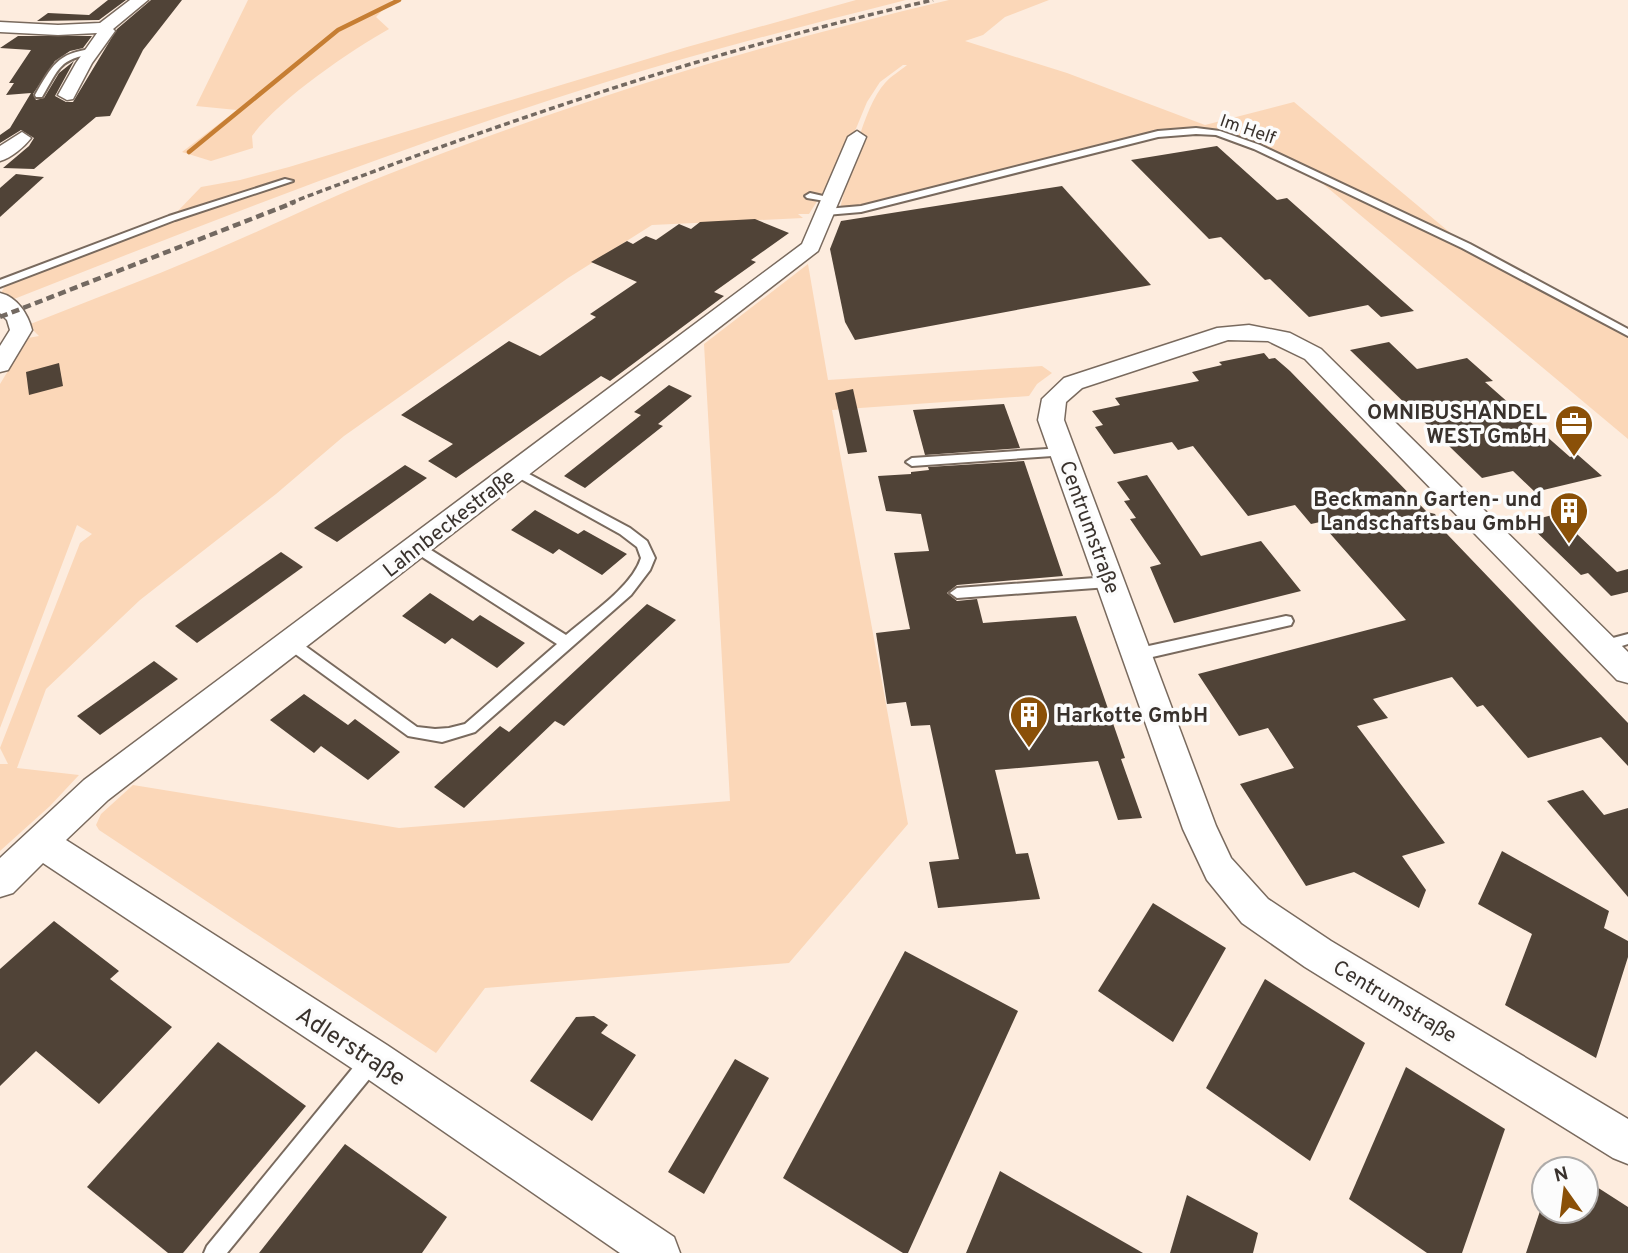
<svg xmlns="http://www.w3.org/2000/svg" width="1628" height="1253" font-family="Overpass,sans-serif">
  <rect width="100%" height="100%" fill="#fdecde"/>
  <g fill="#fbd7b8">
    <path d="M248 0H392L376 17 389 29C351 50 277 101 252 136L253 148 211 161 182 152 237 110 196 106Z"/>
    <path d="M856 0H906C803 26 701 52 600 84 400 147 204 224 9 301L1 293 7 282 175 214 201 187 240 180 289 167 687 47Z"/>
    <path d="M949 0H1049L1005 17 983 35 965 41 1067 73 1205 125 1294 102 1466 246 1628 334V439L1298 163C1245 138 1215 123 1155 132L891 201 840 209C848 177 863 107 885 83 891 76 900 71 907 65H903L880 82 867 102 843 160 809 214H798L803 218 652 225 568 278 344 436 276 494 140 600 46 689 17 768 79 775 50 806 0 851V764H8L0 748 80 543 92 534 77 525 0 728V384L28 338 39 336 28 325C90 300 153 277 215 250 276 224 336 194 399 170 578 100 762 44 949 0Z"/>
    <polygon points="808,264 828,380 1042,366 1052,373 1037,384 1029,396 832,410 908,824 789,963 485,988 436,1053 99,830 96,825 101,814 133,785 399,828 730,801 704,344"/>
  </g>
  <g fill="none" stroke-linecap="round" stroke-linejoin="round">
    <polyline stroke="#c67e33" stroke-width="4.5" points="189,152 338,30 399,0"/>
  </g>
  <g fill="#504337">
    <polygon points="108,0 126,0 99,20 37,21 48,13 89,15"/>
    <polygon points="151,0 182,0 143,50 110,116 96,117 34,169 3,168 29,146 34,138 21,130 0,143 0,135 10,128 31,93 6,95 14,83 9,83 31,50 0,48 18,36 92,36 83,48 70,51 55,61 33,94 36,100 44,98 59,73 74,61 55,96 66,102 73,102 117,29"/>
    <polygon points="1217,146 1277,200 1287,198 1414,311 1381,317 1368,305 1309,317 1270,279 1265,280 1221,237 1209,239 1131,160"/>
    <polygon points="16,174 44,177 0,217 0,188"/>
    <polygon points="1062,186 1151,285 855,340 845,322 830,249 841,221"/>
    <polygon points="755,219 789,233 751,260 756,262 714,292 724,296 610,381 601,376 456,478 428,461 453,444 401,415 509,341 540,356 596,317 590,314 637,282 591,262 627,241 633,244 646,236 656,240 679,224 691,229 700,222"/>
    <polygon points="1389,342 1417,369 1467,358 1493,381 1485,382 1570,457 1578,455 1602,476 1535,492 1513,471 1482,478 1350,350"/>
    <polygon points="1264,353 1269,359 1275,358 1290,371 1427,512 1435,514 1447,534 1628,723 1628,766 1601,737 1528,758 1483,705 1477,707 1452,677 1373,699 1388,718 1357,726 1445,843 1402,856 1426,890 1419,908 1354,872 1306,886 1240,784 1294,768 1268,728 1239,736 1198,674 1406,620 1320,522 1311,524 1295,505 1248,516 1193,446 1178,450 1172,442 1114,454 1095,427 1103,425 1092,411 1120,405 1115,398 1199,381 1192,372 1222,365 1219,362"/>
    <polygon points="59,363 63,386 29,395 26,372"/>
    <polygon points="669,385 692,396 658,424 663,426 585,488 564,476 641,415 634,412"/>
    <polygon points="853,389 867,452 848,454 835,393"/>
    <polygon points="1004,404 1020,448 925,455 913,410"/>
    <polygon points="1024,461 1063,576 957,585 947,593 957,601 977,599 983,623 1076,616 1125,758 1121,759 1142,818 1118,820 1098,761 995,770 1016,854 1028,853 1040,899 938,908 929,862 959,859 930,725 911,726 906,702 887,704 876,633 910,629 894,553 929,551 921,514 886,511 878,476 911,474 911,472 929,470 928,467"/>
    <polygon points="405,465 427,478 337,542 314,528"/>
    <polygon points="1147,475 1201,556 1261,541 1301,591 1174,623 1150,567 1161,564 1130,519 1136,518 1124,501 1130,500 1117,482"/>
    <polygon points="535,510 578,534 584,530 627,554 602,575 559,549 553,554 511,530"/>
    <polygon points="1556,514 1617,572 1628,569 1628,592 1611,596 1588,573 1581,575 1526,522"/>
    <polygon points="281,552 303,567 197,643 175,626"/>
    <polygon points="430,593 473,621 480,615 525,643 497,668 452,638 445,644 402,616"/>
    <polygon points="647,604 676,620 564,726 555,721 464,808 434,787 500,726 509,732"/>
    <polygon points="154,661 178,679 100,735 77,716"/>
    <polygon points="304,694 348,725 355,719 400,752 368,780 321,746 314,753 270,720"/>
    <polygon points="1583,790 1604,815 1628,808 1628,897 1547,801"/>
    <polygon points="1502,851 1609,911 1604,928 1628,941 1628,957 1596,1058 1505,1005 1532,934 1478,904"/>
    <polygon points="1153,903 1226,948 1173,1042 1098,991"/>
    <polygon points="54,921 119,971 110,979 172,1027 99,1104 36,1051 0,1086 0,969"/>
    <polygon points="905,951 1018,1011 908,1253 903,1253 783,1178"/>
    <polygon points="1265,979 1365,1043 1310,1161 1206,1088"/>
    <polygon points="594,1016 608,1025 601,1033 636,1055 592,1121 530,1081 576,1017"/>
    <polygon points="218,1042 306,1106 183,1253 168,1253 87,1187"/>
    <polygon points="735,1059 769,1078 704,1194 668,1172"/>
    <polygon points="1406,1067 1505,1129 1462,1253 1427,1253 1349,1199"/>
    <polygon points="345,1144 447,1217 422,1253 259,1253"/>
    <polygon points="1000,1171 1031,1189 1143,1253 966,1253"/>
    <polygon points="1586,1180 1628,1207 1628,1253 1526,1253 1540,1211 1586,1211"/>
    <polygon points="1187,1195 1258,1233 1253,1253 1170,1253"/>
  </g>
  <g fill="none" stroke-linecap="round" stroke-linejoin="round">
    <defs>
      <g id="lane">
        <path d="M92 49H95V53C58 60 60 67 42 97H36L35 95C52 66 57 53 92 49Z"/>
        <polygon points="1196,128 1220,131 1260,145 1470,244 1628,329 1628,336 1462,248 1254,149 1216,135 1196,134 1158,137 861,212 826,215 821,212 826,209 861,206 1158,131"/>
        <polygon points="285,179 293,181 175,220 0,287 0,280 169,216"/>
        <polygon points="810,193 836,199 831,202 807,198 805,196"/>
        <polygon points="1063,448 1067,449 1069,452 1067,455 912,466 906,462 912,458"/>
        <path d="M516 467 630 528 647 541 655 558 650 570 631 595 475 732 442 742 408 736 287 648 285 644 287 640H297L417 727 435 729 449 728 465 724 557 644 413 551 411 548 413 545H423L566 635C589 615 632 587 641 558L637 547 620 534 512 474 510 471 512 468Z"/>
        <polygon points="1109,577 1116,582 1109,587 957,598 950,593 957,588"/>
        <polygon points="1286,616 1291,617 1293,621 1291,625 1135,661 1130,659 1128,655 1130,651 1135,649"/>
        <polygon points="1628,634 1628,644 1603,652 1598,650 1596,646 1598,642"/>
        <polygon points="372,1051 379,1053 381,1060 379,1067 227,1253 204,1253 207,1246 365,1053"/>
      </g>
      <g id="street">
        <polygon points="130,0 148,0 113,29 115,31 92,63 73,99 67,100 58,95 76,63 97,33 58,35 0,32 0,22 58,25 100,23"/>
        <polygon points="857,131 866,137 818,251 108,800 66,840 387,1045 674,1237 680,1253 620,1253 359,1073 43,863 13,893 0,897 0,858 84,780 802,244 848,137"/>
        <path d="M22 132 31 138C24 147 11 158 0 161V146Z"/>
        <path d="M0 293C17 297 28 314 32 330L8 370 0 372V346L10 330 7 320 0 313Z"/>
        <polygon points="1249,325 1290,333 1321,349 1628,652 1628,683 1617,680 1305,359 1268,341 1228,340 1082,388 1066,402 1064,420 1216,826 1231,858 1268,899 1331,941 1628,1119 1628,1164 1613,1158 1305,967 1242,923 1207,880 1183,829 1038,420 1042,399 1064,378 1217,328"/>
      </g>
    </defs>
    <use href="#lane" stroke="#796a5e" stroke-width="4"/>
    <use href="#street" stroke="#796a5e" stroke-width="3"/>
    <use href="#lane" fill="#fff" fill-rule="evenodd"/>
    <use href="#street" fill="#fff" fill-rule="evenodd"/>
    <path stroke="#736961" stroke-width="3.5" stroke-dasharray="6 3.5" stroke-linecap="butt" d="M290 203C499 123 714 49 933 0"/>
    <polyline stroke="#736961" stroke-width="4.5" stroke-dasharray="8 4.5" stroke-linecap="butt" points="0,317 295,202"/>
  </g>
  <defs>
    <symbol id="office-pin" viewBox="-11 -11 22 30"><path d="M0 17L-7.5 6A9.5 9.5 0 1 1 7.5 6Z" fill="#8a5008" stroke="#fcfcfc"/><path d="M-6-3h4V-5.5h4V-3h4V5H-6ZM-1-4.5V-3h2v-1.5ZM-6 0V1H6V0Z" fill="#fff"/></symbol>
    <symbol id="building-pin" viewBox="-11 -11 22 30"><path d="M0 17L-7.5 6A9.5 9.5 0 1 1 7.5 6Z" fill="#8a5008" stroke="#fcfcfc"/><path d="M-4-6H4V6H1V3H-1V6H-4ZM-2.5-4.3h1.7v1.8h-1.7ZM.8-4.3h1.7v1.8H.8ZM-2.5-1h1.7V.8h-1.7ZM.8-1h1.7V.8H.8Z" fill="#fff"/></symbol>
  </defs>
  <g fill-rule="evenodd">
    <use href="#office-pin" x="1552" y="402" width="44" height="60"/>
    <use href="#building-pin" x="1547" y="489" width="44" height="60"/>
    <use href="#building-pin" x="1007" y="693" width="44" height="60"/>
  </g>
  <g text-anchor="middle" stroke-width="7" stroke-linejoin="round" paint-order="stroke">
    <g font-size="18" fill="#39322d" stroke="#fcfcfc">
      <text transform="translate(1248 129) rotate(19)" y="6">Im Helf</text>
    </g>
    <g font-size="21" font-weight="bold" fill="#39322d" stroke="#fcfcfc" text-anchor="end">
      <text x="1547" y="419">OMNIBUSHANDEL<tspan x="1547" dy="24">WEST GmbH</tspan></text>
      <text x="1542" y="506">Beckmann Garten- und<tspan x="1542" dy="24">Landschaftsbau GmbH</tspan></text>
      <text x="1056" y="722" text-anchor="start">Harkotte GmbH</text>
    </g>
    <g font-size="21" fill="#39322d" stroke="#fcfcfc">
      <text transform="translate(449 523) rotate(-38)" y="7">Lahnbeckestraße</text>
      <text transform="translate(1090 527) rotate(70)" y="7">Centrumstraße</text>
      <text transform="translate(1395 1001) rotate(31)" y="7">Centrumstraße</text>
    </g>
    <g font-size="24" fill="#39322d" stroke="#fcfcfc">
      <text transform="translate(351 1046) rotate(33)" y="8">Adlerstraße</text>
    </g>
  </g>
  <g transform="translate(1565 1190) rotate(346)"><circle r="33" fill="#fcfcfc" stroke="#aeaba9" stroke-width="2"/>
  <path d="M0-5L12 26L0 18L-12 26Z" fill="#8a5008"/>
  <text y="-10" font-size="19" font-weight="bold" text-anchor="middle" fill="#39322d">N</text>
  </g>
</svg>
